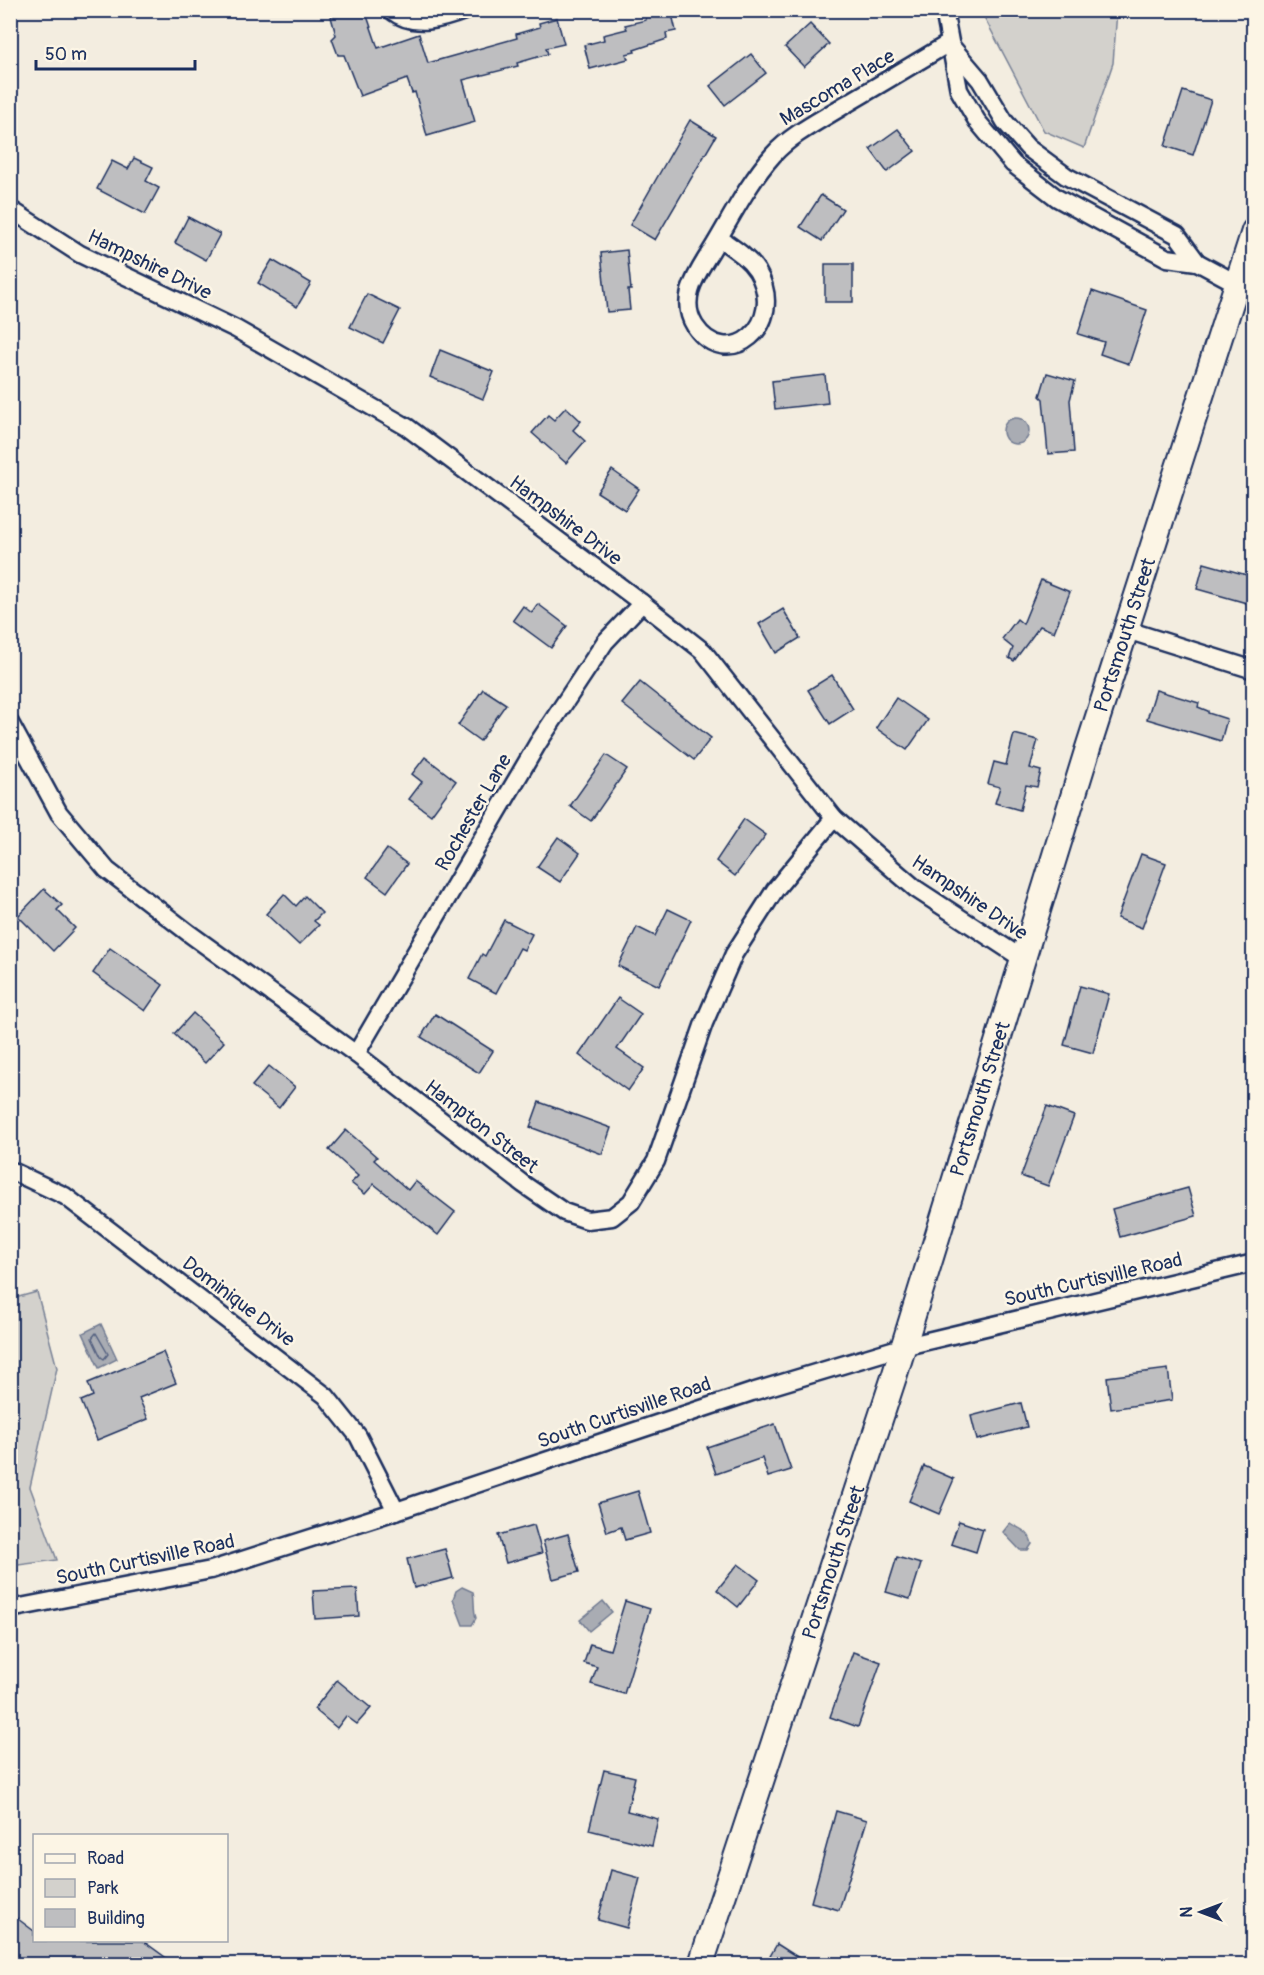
<svg xmlns="http://www.w3.org/2000/svg" width="1264" height="1975" font-family="Pangolin,sans-serif">
  <rect width="100%" height="100%" fill="#f3ede0"/>
  <filter id="ink" filterUnits="userSpaceOnUse"><feTurbulence type="fractalNoise" baseFrequency=".0167" numOctaves="2"/><feDisplacementMap in="SourceGraphic" scale="12" xChannelSelector="R" yChannelSelector="G"/><feConvolveMatrix kernelMatrix="1 2 1 2 8 2 1 2 1" color-interpolation-filters="sRGB"/></filter>
  <g filter="url(#ink)">
    <g fill="#d3d1cc" stroke="#778095" stroke-width="1.5">
      <polygon points="981,11 1117,11 1113,63 1084,148 1044,131"/>
      <polygon points="37,1292 57,1368 30,1487 57,1560 11,1566 11,1299"/>
    </g>
    <g fill="#a9acb3" stroke="#707a91" stroke-width="1.5">
      <circle cx="1016" cy="431" r="13"/>
      <polygon points="101,1324 117,1359 99,1368 83,1333"/>
      <path d="M1010 1523C1019 1529 1029 1530 1032 1544L1028 1550H1020L1003 1532Z"/>
      <path d="M462 1587 473 1592C475 1602 473 1609 476 1618L472 1625H463L453 1599 456 1591Z"/>
      <polygon points="603,1601 612,1612 589,1631 580,1620"/>
    </g>
    <g fill="none" stroke-linecap="round" stroke-linejoin="round">
      <polygon stroke="#546180" stroke-width="1.5" points="96,1333 108,1354 104,1359 101,1357 92,1338"/>
    </g>
    <g fill="#bebec0" stroke="#1b2f5e" stroke-width="1.5">
      <polygon points="341,10 365,10 378,48 419,34 428,63 517,38 516,34 540,27 539,23 557,18 564,44 546,48 548,54 517,63 518,66 463,80 475,122 427,136 415,92 412,93 407,79 360,96 344,55 338,55 332,39 336,35 331,17"/>
      <polygon points="665,10 671,10 676,31 666,33 667,39 634,50 635,52 626,54 628,59 590,69 584,45 604,40 603,35 627,29 625,25 646,20 645,15"/>
      <polygon points="810,24 829,44 804,67 785,47"/>
      <polygon points="751,54 766,73 725,105 710,86"/>
      <polygon points="1183,91 1211,100 1193,155 1165,146"/>
      <polygon points="690,120 716,136 655,240 630,225"/>
      <polygon points="898,129 915,151 887,172 870,149"/>
      <polygon points="134,158 153,167 146,181 159,188 145,214 97,189 112,161 128,169"/>
      <polygon points="821,195 843,209 822,241 800,227"/>
      <polygon points="188,217 220,234 206,260 175,243"/>
      <polygon points="627,250 631,290 628,290 630,310 607,312 601,253"/>
      <polygon points="272,260 311,283 297,307 258,283"/>
      <rect x="825" y="264" width="28" height="38"/>
      <polygon points="1092,291 1147,310 1129,364 1100,354 1104,342 1078,334"/>
      <polygon points="367,294 400,310 383,343 350,327"/>
      <polygon points="440,350 494,372 483,399 430,377"/>
      <polygon points="1047,373 1075,381 1070,400 1074,452 1048,454 1043,399 1040,396"/>
      <polygon points="825,375 828,403 775,409 772,381"/>
      <polygon points="566,407 581,421 573,430 585,441 566,463 532,433 548,415 554,420"/>
      <polygon points="612,470 639,489 625,510 597,492"/>
      <polygon points="1204,563 1254,577 1250,604 1197,589"/>
      <polygon points="1041,580 1070,592 1054,632 1040,626 1014,661 1009,658 1013,648 1002,639 1017,619 1023,624"/>
      <polygon points="538,604 567,626 551,648 513,620 523,606 532,613"/>
      <polygon points="783,609 800,638 776,653 759,624"/>
      <polygon points="832,675 853,709 830,724 808,690"/>
      <polygon points="640,682 711,738 694,760 622,704"/>
      <polygon points="483,689 506,704 480,741 458,725"/>
      <polygon points="1156,690 1199,703 1198,707 1208,711 1208,713 1227,719 1221,741 1147,719"/>
      <polygon points="896,698 928,720 907,750 876,728"/>
      <polygon points="1014,734 1038,740 1030,768 1041,771 1037,787 1026,785 1020,810 995,803 1000,787 988,784 994,762 1006,765"/>
      <polygon points="606,755 627,769 591,821 570,806"/>
      <polygon points="425,757 456,781 431,815 409,799 422,782 412,774"/>
      <polygon points="744,819 766,835 735,876 716,861"/>
      <polygon points="558,837 580,853 560,882 537,867"/>
      <polygon points="387,849 407,864 387,892 367,877"/>
      <polygon points="1141,854 1166,863 1142,928 1117,918"/>
      <polygon points="44,889 62,905 57,910 75,928 53,951 18,916"/>
      <polygon points="284,894 296,906 305,896 322,913 314,921 319,925 299,945 266,914"/>
      <polygon points="668,909 691,920 659,986 618,966 637,927 655,936"/>
      <polygon points="504,920 532,934 524,950 520,948 496,993 469,979 482,954 485,956"/>
      <polygon points="110,948 163,985 145,1011 93,973"/>
      <polygon points="1080,986 1109,994 1093,1053 1064,1045"/>
      <polygon points="618,998 641,1014 617,1049 644,1068 628,1091 579,1055"/>
      <polygon points="193,1013 224,1042 205,1063 174,1034"/>
      <polygon points="435,1014 493,1051 479,1073 421,1037"/>
      <polygon points="269,1066 295,1087 279,1108 252,1086"/>
      <polygon points="539,1102 611,1128 602,1154 530,1127"/>
      <polygon points="1047,1106 1074,1116 1048,1186 1021,1176"/>
      <polygon points="346,1130 377,1157 374,1160 408,1190 415,1181 455,1212 438,1235 374,1184 365,1194 351,1183 358,1176 329,1150"/>
      <polygon points="1188,1188 1196,1216 1120,1237 1112,1209"/>
      <polygon points="163,1352 176,1383 139,1398 148,1419 97,1440 81,1401 93,1396 88,1383"/>
      <polygon points="1168,1369 1172,1400 1111,1409 1107,1377"/>
      <polygon points="1021,1403 1027,1427 977,1440 971,1416"/>
      <polygon points="775,1424 791,1470 768,1477 762,1458 716,1474 707,1447"/>
      <polygon points="924,1466 954,1479 939,1514 909,1501"/>
      <polygon points="638,1491 650,1533 625,1540 621,1527 607,1532 598,1503"/>
      <polygon points="959,1521 983,1529 976,1552 951,1544"/>
      <polygon points="534,1525 542,1553 506,1563 498,1535"/>
      <polygon points="568,1534 579,1572 553,1579 543,1541"/>
      <polygon points="445,1549 453,1578 414,1588 407,1559"/>
      <polygon points="897,1557 921,1564 910,1599 886,1592"/>
      <polygon points="738,1564 759,1580 738,1607 717,1590"/>
      <polygon points="357,1589 359,1616 315,1619 313,1591"/>
      <polygon points="625,1601 650,1609 624,1694 591,1684 597,1667 584,1663 590,1644 610,1650"/>
      <polygon points="853,1652 881,1662 858,1727 830,1717"/>
      <polygon points="337,1680 371,1708 357,1724 346,1716 337,1728 314,1709"/>
      <polygon points="604,1770 635,1777 627,1811 658,1819 652,1846 589,1830"/>
      <polygon points="836,1811 867,1820 839,1910 811,1902"/>
      <polygon points="611,1870 640,1878 627,1928 598,1920"/>
      <polygon points="10,1913 34,1931 34,1941 143,1941 176,1965 10,1965"/>
      <polygon points="777,1944 810,1965 765,1965"/>
    </g>
    <g fill="none" stroke-linecap="round" stroke-linejoin="round">
      <defs>
        <g id="street">
          <path d="M391 10C414 29 443 19 467 10"/>
          <polyline points="944,10 959,90 977,121 1013,164 1057,198 1167,258 1197,262 1236,283"/>
          <polyline points="951,46 980,80 1005,122 1028,148 1066,176 1177,235 1197,262"/>
          <polyline points="10,209 80,254 236,329 407,427 642,603 703,651 834,818 916,889 1023,959"/>
          <path d="M719 238C733 248 748 257 757 271 789 325 727 374 695 326 678 299 697 274 711 251 730 220 748 183 773 155 792 134 819 121 843 106 879 85 914 64 949 43"/>
          <polyline points="1127,630 1254,670"/>
          <polyline points="10,723 59,813 107,870 190,934 356,1054 523,1184 564,1212 587,1220 612,1217 631,1202 656,1161 704,1023 734,954 775,890 834,818"/>
          <polyline points="356,1054 538,743 605,642 642,603"/>
          <polyline points="10,1170 65,1196 326,1396 358,1436 396,1511"/>
          <polyline points="10,1609 211,1570 396,1511 752,1392 902,1347 1254,1263"/>
        </g>
        <g id="secondary">
          <path id="s1" d="M701 1964 894 1377 1088 748 1254 231"/>
        </g>
      </defs>
      <use href="#street" stroke="#1b2f5e" stroke-width="21"/>
      <use href="#secondary" stroke="#1b2f5e" stroke-width="28"/>
      <use href="#street" stroke="#fcf5e5" stroke-width="16"/>
      <use href="#secondary" stroke="#fcf5e5" stroke-width="24"/>
    </g>
  </g>
  <g text-anchor="middle" stroke-width="5" stroke-linejoin="round" paint-order="stroke">
    <g font-size="20" fill="#1b2f5e" stroke="#fcf5e5">
      <text transform="translate(837 87) rotate(-31)" y="7">Mascoma Place</text>
      <text transform="translate(150 264) rotate(26)" y="7">Hampshire Drive</text>
      <text transform="translate(566 520) rotate(37)" y="7">Hampshire Drive</text>
      <text dy="7" stroke="none"><textPath href="#s1" startOffset="1395">Portsmouth Street</textPath></text>
      <text transform="translate(473 812) rotate(-60)" y="7">Rochester Lane</text>
      <text transform="translate(970 897) rotate(34)" y="7">Hampshire Drive</text>
      <text dy="7" stroke="none"><textPath href="#s1" startOffset="909">Portsmouth Street</textPath></text>
      <text transform="translate(482 1126) rotate(38)" y="7">Hampton Street</text>
      <text transform="translate(1093 1279) rotate(-13)" y="7">South Curtisville Road</text>
      <text transform="translate(239 1301) rotate(37)" y="7">Dominique Drive</text>
      <text transform="translate(624 1412) rotate(-19)" y="7">South Curtisville Road</text>
      <text transform="translate(145 1559) rotate(-12)" y="7">South Curtisville Road</text>
      <text dy="7" stroke="none"><textPath href="#s1" startOffset="423">Portsmouth Street</textPath></text>
    </g>
  </g>
  <rect width="1264" height="1975" fill="none" stroke="#fcf5e5" stroke-width="36"/>
  <rect x="18" y="18" width="1228" height="1939" fill="none" stroke="#1b2f5e" stroke-width="2" filter="url(#ink)"/>
  <rect x="33" y="1834" width="195" height="108" fill="#fcf5e5" stroke="#a2a6af" stroke-width="1.5"/>
  <rect x="45" y="1854" width="30" height="9" fill="#fcf5e5" stroke="#a2a6af" stroke-width="1.5"/>
  <text x="87" y="1864" font-size="18" fill="#1b2f5e">Road</text>
  <rect x="45" y="1879" width="30" height="18" fill="#d3d1cc" stroke="#a2a6af" stroke-width="1.5"/>
  <text x="87" y="1894" font-size="18" fill="#1b2f5e">Park</text>
  <rect x="45" y="1909" width="30" height="18" fill="#bebec0" stroke="#a2a6af" stroke-width="1.5"/>
  <text x="87" y="1924" font-size="18" fill="#1b2f5e">Building</text>
  <g transform="translate(1201 1912) rotate(270)" stroke="#fcf5e5" stroke-width="4.5" paint-order="stroke">
  <path d="M0-4.5L10 22L0 15L-10 22Z" fill="#1b2f5e"/>
  <text y="-9" font-size="16" font-weight="bold" text-anchor="middle" fill="#1b2f5e">N</text>
  </g>
  <path d="M36 60v9h159v-9" fill="none" stroke="#1b2f5e" stroke-width="3"/>
  <text x="45" y="60" font-size="18" fill="#1b2f5e" stroke="#fcf5e5" stroke-width="4.5" paint-order="stroke">50 m</text>
</svg>
